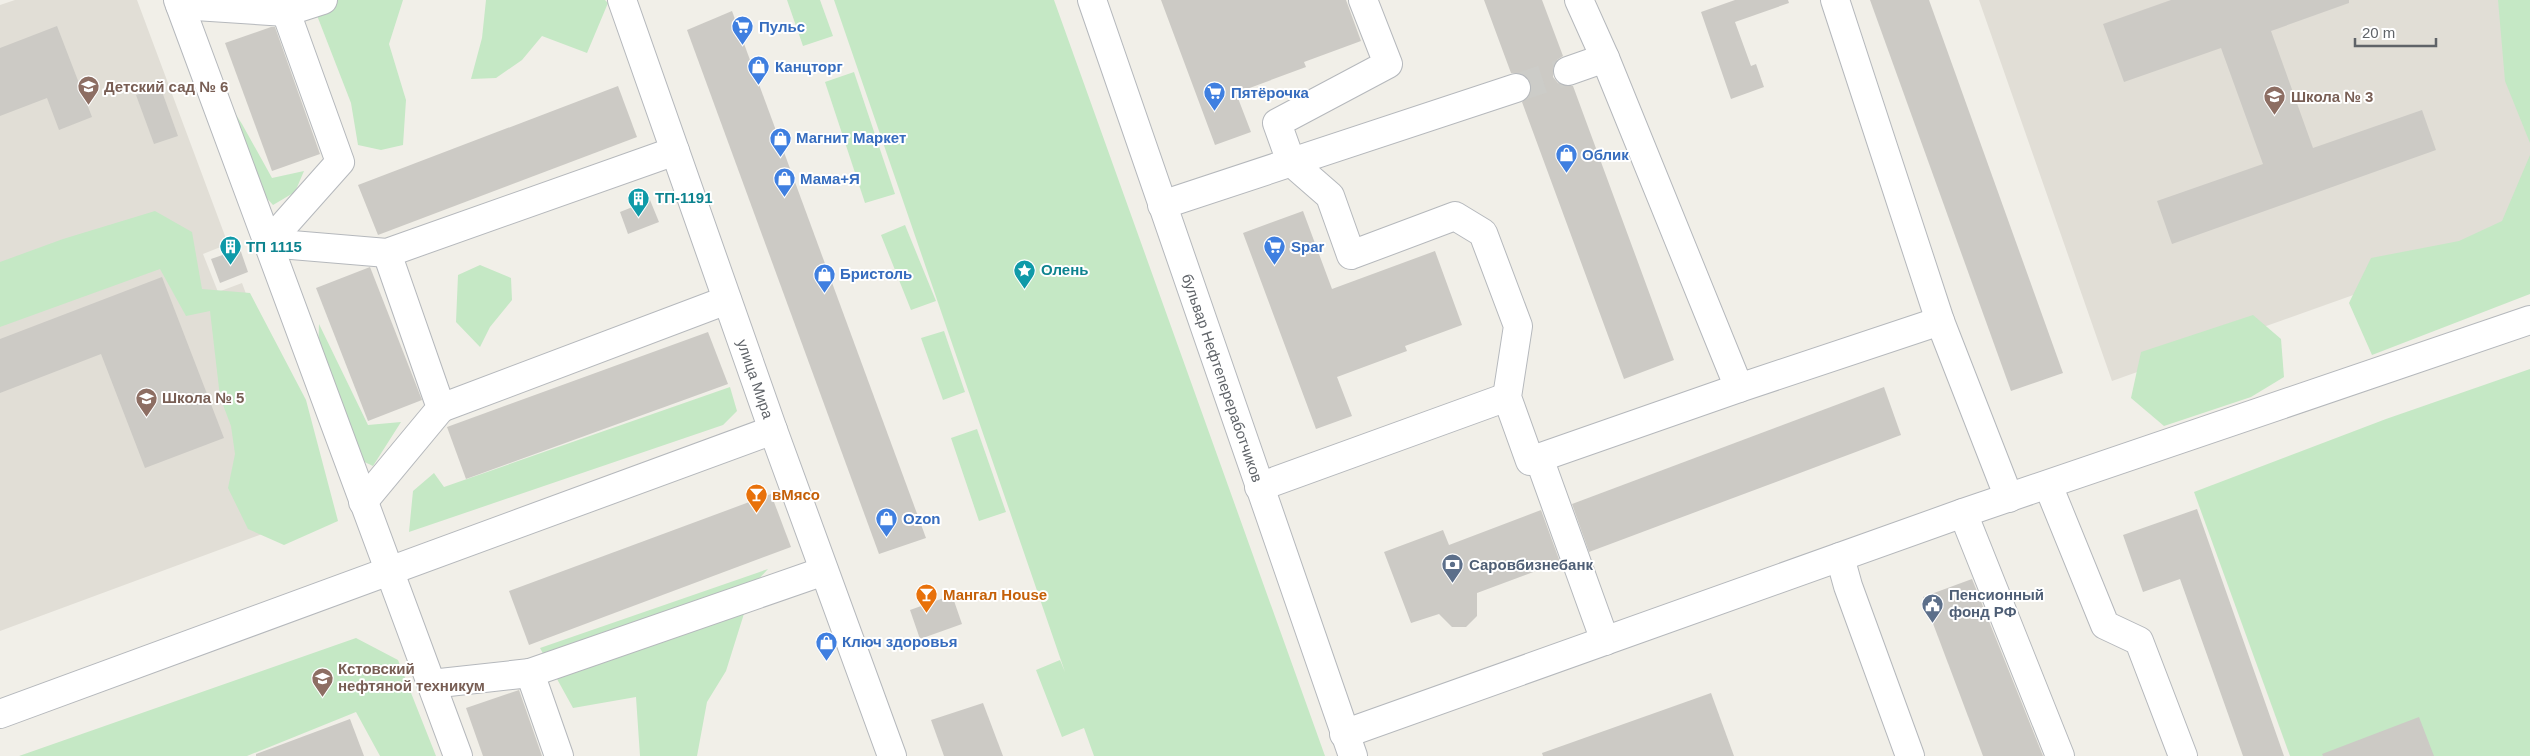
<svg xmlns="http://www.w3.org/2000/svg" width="2530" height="756" font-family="Helvetica,sans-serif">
  <rect width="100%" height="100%" fill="#f1efe8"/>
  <g fill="#e1ded6">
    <polygon points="15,0 137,0 228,244 203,254 218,292 242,283 327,510 0,631 0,5"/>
    <polygon points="1979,0 2530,0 2530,232 2112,381"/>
  </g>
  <g fill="#c5e8c5">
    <polygon points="311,0 403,0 389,44 406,100 403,145 381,150 358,145 351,103"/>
    <polygon points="486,0 605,0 608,3 587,53 542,36 522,60 496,78 471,79 482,38"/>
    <polygon points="787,0 820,0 833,36 803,46"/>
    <polygon points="834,0 1054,0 1325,756 1094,756 1084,728 1062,737 1036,670 1060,660 1065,672"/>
    <polygon points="2498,0 2530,0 2530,143 2505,81"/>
    <polygon points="854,72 895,194 865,203 825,82"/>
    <polygon points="227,101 242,124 272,178 304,171 295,192 273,205 253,183"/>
    <polygon points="2530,155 2530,294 2372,355 2349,303 2371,258 2459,241 2502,221"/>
    <polygon points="155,211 192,232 202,289 250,293 306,400 338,521 284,545 248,529 228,488 235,454 231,426 220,397 210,311 186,316 160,269 0,327 0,262 63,239"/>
    <polygon points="905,225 936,301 911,310 881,235"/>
    <polygon points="480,265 511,278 512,300 490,327 480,347 456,322 458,275"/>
    <polygon points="2253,315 2281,339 2284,377 2251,397 2164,426 2131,398 2141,352"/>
    <polygon points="319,324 368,425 401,422 373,466 356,458 318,353"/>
    <polygon points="944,331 965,392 943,400 921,338"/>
    <polygon points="2530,369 2530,756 2290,756 2194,492 2386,419"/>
    <polygon points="730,387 737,411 723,425 409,532 413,491 434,473 444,487"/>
    <polygon points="977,429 1006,512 979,521 951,438"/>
    <polygon points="768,569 753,585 726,671 707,702 697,756 640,756 636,697 573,708 540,648"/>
    <polygon points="356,638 398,660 436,756 380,756 356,712 247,756 19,756"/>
  </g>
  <g fill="#cccac5">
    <polygon points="1161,0 1346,0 1361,41 1304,62 1306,67 1236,93 1251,132 1215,145"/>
    <polygon points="1484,0 1542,0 1563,56 1557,60 1553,68 1553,77 1558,83 1565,86 1573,86 1674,360 1624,379 1522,102 1531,92 1531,83 1526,76 1520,73 1511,73"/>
    <polygon points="1735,0 1788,0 1789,3 1735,22 1751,66 1756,64 1764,87 1731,99 1701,12"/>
    <polygon points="1870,0 1929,0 2063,373 2011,391"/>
    <polygon points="2171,0 2349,0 2349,3 2271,31 2313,148 2422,110 2436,150 2172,244 2157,201 2263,164 2221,48 2124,82 2103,24"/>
    <polygon points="732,11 926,538 879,554 687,30"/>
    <polygon points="57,26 92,117 59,130 47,98 0,116 0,48"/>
    <polygon points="271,27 275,27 320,154 272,171 225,43"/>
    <polygon points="160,86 178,136 154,144 136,95"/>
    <polygon points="618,86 637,137 378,235 358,185"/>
    <polygon points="650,200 659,222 628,234 620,212"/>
    <polygon points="1303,211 1332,289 1435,251 1462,325 1405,346 1407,351 1337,377 1352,416 1316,429 1243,233"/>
    <polygon points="240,249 248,272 220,283 211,259"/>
    <polygon points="370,267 422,400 368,421 316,288"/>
    <polygon points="162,277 224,438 145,468 101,354 0,393 0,339"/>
    <polygon points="708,332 728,384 466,479 447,427"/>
    <polygon points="1884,387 1901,435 1589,552 1572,504"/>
    <polygon points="771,494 791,547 529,645 509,591"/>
    <polygon points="2197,509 2284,756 2243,756 2180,579 2143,592 2123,535"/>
    <polygon points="1541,510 1560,562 1477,593 1477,616 1466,627 1452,627 1439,614 1411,623 1384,552 1443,530 1449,545"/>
    <polygon points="1972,579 2043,756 1983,756 1923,597"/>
    <polygon points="952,595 962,624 920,639 910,610"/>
    <polygon points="519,690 542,756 483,756 466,708"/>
    <polygon points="1711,693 1734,756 1543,756 1542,753"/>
    <polygon points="983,703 1003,756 944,756 931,720"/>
    <polygon points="2419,717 2434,756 2323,756 2322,754"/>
    <polygon points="350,719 364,756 256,756 256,754"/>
  </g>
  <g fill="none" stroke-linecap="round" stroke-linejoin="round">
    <polyline stroke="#ccccc8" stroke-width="28" stroke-dasharray="28 14" stroke-linecap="butt" points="1516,88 1568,71"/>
    <defs>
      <g id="minor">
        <polyline points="178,0 458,756"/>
        <polyline points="184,0 180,5 286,12 323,0"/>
        <polyline points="622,0 773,430 892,756"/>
        <polyline points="1092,0 1353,756"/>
        <polyline points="1363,0 1388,64 1277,123 1291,162 1330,196 1351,255 1455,216 1483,233 1518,326 1507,397 1530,461 1739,388"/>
        <polyline points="1835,0 1940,321 2009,498"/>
        <polyline points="1605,58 1739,388 1940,321"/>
        <polyline points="1568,71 1605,58 1579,0"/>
        <polyline points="1162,205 1516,88"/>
        <polyline points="268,243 387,253 675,151"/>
        <polyline points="268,243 340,162 286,12"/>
        <polyline points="441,408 727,300"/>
        <polyline points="1539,458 1605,641"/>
        <polyline points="2048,485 2105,625 2139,641 2183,756"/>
        <polyline points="1259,487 1507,397"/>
        <polyline points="363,502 441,408 387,253"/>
        <polyline points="1963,513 2060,756"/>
        <polyline points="1840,557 1848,586 1910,756"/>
        <polyline points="530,673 824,571"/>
        <polyline points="431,684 530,673 559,756"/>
        <polyline points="0,714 773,430"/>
        <polyline points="1344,734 1963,513 2530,320"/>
      </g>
    </defs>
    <use href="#minor" stroke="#b5b8bc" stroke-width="30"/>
    <use href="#minor" stroke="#fff" stroke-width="28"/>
  </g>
  <defs>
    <symbol id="supermarket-pin" viewBox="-11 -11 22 30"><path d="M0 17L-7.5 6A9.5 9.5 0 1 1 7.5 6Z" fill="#3f7fe0" stroke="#fff"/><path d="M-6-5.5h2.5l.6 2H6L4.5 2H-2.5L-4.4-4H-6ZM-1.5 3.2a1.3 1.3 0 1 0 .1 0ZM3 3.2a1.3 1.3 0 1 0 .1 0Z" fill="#fff"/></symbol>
    <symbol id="shop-pin" viewBox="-11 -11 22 30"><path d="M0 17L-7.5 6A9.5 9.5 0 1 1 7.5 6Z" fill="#3f7fe0" stroke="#fff"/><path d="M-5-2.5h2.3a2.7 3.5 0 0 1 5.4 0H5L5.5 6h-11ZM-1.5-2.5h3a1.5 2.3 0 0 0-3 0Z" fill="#fff"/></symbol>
    <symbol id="school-pin" viewBox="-11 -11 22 30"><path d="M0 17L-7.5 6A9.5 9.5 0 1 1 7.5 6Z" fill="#8d6e63" stroke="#fff"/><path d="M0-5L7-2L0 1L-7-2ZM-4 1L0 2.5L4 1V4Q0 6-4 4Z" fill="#fff"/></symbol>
    <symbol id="building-pin" viewBox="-11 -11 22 30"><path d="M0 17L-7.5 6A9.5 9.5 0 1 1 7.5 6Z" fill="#0f9aa8" stroke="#fff"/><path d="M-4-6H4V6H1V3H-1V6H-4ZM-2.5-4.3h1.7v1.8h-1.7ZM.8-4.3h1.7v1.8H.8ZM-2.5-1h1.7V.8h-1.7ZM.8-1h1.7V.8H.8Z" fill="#fff"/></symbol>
    <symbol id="sight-pin" viewBox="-11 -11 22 30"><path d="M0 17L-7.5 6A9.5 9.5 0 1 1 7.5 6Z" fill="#0f9aa8" stroke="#fff"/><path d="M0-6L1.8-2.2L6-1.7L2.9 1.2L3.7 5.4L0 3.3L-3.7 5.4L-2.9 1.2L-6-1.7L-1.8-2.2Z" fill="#fff"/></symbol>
    <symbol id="bar-pin" viewBox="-11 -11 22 30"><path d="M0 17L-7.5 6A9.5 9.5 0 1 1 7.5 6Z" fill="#e8710a" stroke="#fff"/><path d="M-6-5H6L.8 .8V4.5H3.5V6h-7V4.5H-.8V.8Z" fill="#fff"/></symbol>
    <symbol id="bank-pin" viewBox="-11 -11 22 30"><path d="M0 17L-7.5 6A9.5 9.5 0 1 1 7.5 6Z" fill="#5c6f8a" stroke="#fff"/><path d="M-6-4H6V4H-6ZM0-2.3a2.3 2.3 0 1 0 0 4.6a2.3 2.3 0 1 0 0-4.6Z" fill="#fff"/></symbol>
    <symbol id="civic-pin" viewBox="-11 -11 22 30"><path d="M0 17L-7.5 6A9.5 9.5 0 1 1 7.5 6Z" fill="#5c6f8a" stroke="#fff"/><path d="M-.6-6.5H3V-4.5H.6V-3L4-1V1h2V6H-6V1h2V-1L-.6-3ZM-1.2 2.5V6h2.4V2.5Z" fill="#fff"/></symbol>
    <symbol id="university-pin" viewBox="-11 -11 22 30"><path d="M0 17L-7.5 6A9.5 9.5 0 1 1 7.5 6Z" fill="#8d6e63" stroke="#fff"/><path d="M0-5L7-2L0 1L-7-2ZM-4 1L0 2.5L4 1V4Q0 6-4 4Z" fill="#fff"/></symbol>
  </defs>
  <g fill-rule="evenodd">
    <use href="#supermarket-pin" x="730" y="14" width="25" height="34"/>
    <use href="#shop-pin" x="746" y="54" width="25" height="34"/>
    <use href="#school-pin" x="76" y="74" width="25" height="34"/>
    <use href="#supermarket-pin" x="1202" y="80" width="25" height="34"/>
    <use href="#school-pin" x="2262" y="84" width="25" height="34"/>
    <use href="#shop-pin" x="768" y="126" width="25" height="34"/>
    <use href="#shop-pin" x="1554" y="142" width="25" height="34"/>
    <use href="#shop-pin" x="772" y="166" width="25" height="34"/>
    <use href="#building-pin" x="626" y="186" width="25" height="34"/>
    <use href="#building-pin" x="218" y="234" width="25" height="34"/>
    <use href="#supermarket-pin" x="1262" y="234" width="25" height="34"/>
    <use href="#sight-pin" x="1012" y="258" width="25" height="34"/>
    <use href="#shop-pin" x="812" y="262" width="25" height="34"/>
    <use href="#school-pin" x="134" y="386" width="25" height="34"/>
    <use href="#bar-pin" x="744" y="482" width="25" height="34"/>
    <use href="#shop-pin" x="874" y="506" width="25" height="34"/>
    <use href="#bank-pin" x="1440" y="552" width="25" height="34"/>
    <use href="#bar-pin" x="914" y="582" width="25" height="34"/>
    <use href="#civic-pin" x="1920" y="592" width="25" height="34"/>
    <use href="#shop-pin" x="814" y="630" width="25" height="34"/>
    <use href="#university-pin" x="310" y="666" width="25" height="34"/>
  </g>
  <g text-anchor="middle" stroke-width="4" stroke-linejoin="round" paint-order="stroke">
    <g font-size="15" font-weight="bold" fill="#366cbe" stroke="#fff" text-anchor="start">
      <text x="759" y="32">Пульс</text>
      <text x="775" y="72">Канцторг</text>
      <text x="1231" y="98">Пятёрочка</text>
      <text x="796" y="143">Магнит Маркет</text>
      <text x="1582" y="160">Облик</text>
      <text x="800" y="184">Мама+Я</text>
      <text x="1291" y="252">Spar</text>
      <text x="840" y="279">Бристоль</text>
      <text x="903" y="524">Ozon</text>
      <text x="842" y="647">Ключ здоровья</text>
    </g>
    <g font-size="15" font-weight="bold" fill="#785e54" stroke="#fff" text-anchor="start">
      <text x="104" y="92">Детский сад № 6</text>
      <text x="2291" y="102">Школа № 3</text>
      <text x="162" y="403">Школа № 5</text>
      <text x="338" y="674">Кстовский<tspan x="338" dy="17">нефтяной техникум</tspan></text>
    </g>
    <g font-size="15" font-weight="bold" fill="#0d838f" stroke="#fff" text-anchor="start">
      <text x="655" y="203">ТП-1191</text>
      <text x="246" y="252">ТП 1115</text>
      <text x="1041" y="275">Олень</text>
    </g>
    <g font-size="15" fill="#5f6368" stroke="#fff">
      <text transform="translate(1222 378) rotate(71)" y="5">бульвар Нефтепереработчиков</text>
      <text transform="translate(755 379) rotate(71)" y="5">улица Мира</text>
    </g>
    <g font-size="15" font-weight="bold" fill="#c56008" stroke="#fff" text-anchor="start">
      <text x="772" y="500">вМясо</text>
      <text x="943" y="600">Мангал House</text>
    </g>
    <g font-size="15" font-weight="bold" fill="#4e5e75" stroke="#fff" text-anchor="start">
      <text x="1469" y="570">Саровбизнебанк</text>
      <text x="1949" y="600">Пенсионный<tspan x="1949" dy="17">фонд РФ</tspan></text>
    </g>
  </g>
  <path d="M2355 38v8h81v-8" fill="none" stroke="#5f6368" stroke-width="2.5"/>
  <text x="2362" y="38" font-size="15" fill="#5f6368" stroke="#ffffff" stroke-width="4" paint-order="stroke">20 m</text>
</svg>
